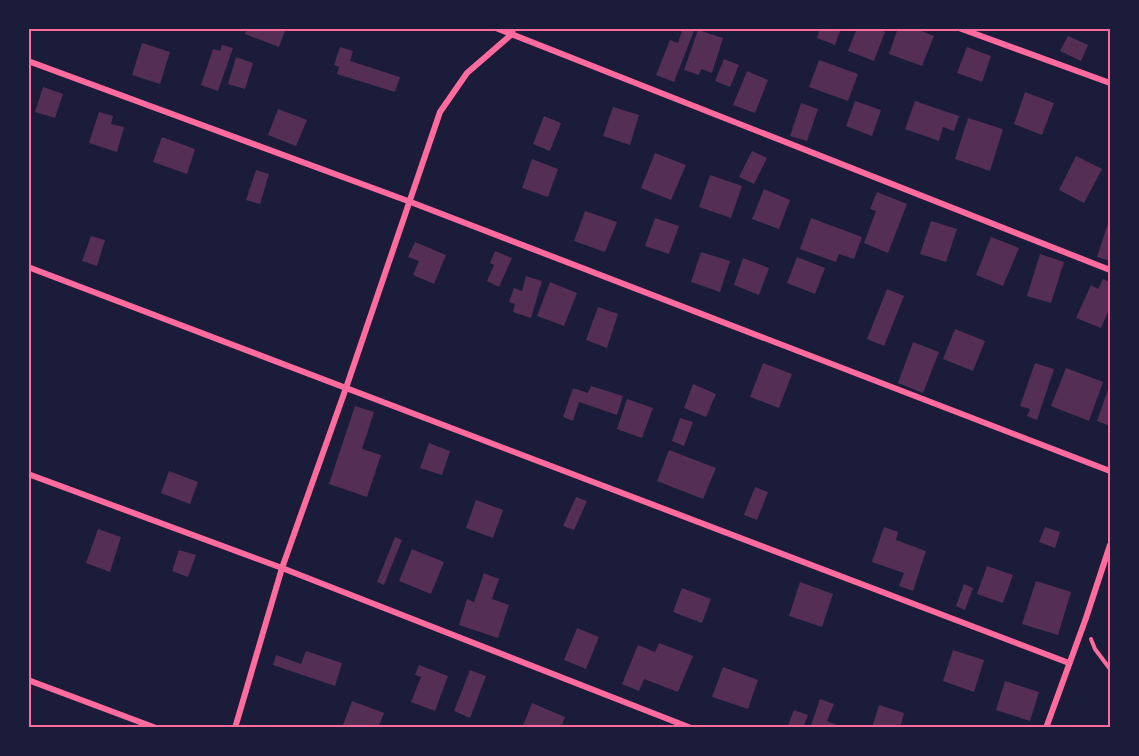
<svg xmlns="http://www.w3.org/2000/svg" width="1139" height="756" font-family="Roboto,sans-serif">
  <rect width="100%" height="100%" fill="#1b1b3a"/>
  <g fill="#542f53">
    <polygon points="247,28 286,28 279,47 245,34"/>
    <polygon points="683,28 695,28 674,82 656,75 670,40 678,43"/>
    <polygon points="820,28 841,28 835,45 817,38"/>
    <polygon points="857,28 876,28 885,32 874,61 848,51"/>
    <polygon points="898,28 914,28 934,36 922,66 889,54"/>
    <polygon points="698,30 723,38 712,73 701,69 699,75 684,70"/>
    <polygon points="1068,36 1088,45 1081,61 1060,51"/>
    <polygon points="142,43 170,52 160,84 132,75"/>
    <polygon points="222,45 233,48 218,91 201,85 213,49 220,51"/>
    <polygon points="340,47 353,51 350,61 400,77 395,92 337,74 339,67 334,65"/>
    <polygon points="967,47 991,56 982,82 957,73"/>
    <polygon points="236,57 253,63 245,89 228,84"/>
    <polygon points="724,59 739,65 730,87 715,81"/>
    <polygon points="819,60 858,74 848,101 809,87"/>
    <polygon points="747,71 768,80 755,113 733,105"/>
    <polygon points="43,87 63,94 55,118 35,112"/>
    <polygon points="1025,92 1054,103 1042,135 1014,124"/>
    <polygon points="855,101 881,110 872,136 846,126"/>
    <polygon points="915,101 959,116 954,131 943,127 939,141 905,129"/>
    <polygon points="801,103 818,109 807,141 790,136"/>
    <polygon points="613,107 639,115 630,145 603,136"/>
    <polygon points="278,109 307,120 296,146 268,135"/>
    <polygon points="99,112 113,116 111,124 124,127 117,152 89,143"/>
    <polygon points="544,116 561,123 550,151 533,144"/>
    <polygon points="968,118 1003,129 990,171 955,159"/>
    <polygon points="162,137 195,149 187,174 153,162"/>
    <polygon points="752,151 767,158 754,184 739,177"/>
    <polygon points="655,153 686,165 671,200 641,188"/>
    <polygon points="1076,156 1102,169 1084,203 1059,190"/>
    <polygon points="532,159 558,169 548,197 522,188"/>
    <polygon points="256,170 269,174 260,204 246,200"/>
    <polygon points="710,175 742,186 731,218 699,207"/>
    <polygon points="764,189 790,200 779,229 752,219"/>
    <polygon points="877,192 907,204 888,253 864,243 876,211 870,209"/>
    <polygon points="585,211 617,222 605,252 574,241"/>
    <polygon points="1110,217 1110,261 1097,257"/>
    <polygon points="655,218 679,226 669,254 645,246"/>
    <polygon points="811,218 862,237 854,259 839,254 836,262 800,249"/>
    <polygon points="931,221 957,229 946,262 920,254"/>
    <polygon points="91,236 105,240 97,266 82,261"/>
    <polygon points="991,237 1019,248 1003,286 976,275"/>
    <polygon points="415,242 446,255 434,284 413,275 419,261 408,257"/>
    <polygon points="495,251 512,258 499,287 487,281 494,265 490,263"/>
    <polygon points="701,252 730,261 720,292 691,282"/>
    <polygon points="1040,254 1064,262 1051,303 1027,296"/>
    <polygon points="797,257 825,268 815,294 787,283"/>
    <polygon points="743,258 769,268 759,295 734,285"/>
    <polygon points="526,276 542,281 531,318 513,312 515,304 509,302 514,288 522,291"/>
    <polygon points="1103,279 1110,282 1110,307 1101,328 1076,318 1091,285 1098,289"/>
    <polygon points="550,282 577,293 564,326 537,316"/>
    <polygon points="887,289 904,296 884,346 867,339"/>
    <polygon points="598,307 618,314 607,348 586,340"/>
    <polygon points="955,329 985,341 973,371 943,359"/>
    <polygon points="913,342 939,352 923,393 898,383"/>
    <polygon points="763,363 792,374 779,408 750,397"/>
    <polygon points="1035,363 1054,369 1037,420 1027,416 1030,409 1020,406"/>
    <polygon points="1066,368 1103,382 1089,421 1051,406"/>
    <polygon points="693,384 716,394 706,417 684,408"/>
    <polygon points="1110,384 1110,426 1097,421"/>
    <polygon points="591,386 623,396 617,415 579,402 573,421 563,417 573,388 588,393"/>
    <polygon points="627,399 653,408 642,438 617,429"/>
    <polygon points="355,406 374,412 362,449 381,455 367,497 329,484"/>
    <polygon points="680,418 693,422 684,446 672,441"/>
    <polygon points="429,443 450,451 442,475 420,468"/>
    <polygon points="669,450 716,468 703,499 657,481"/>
    <polygon points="169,471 198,482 190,504 161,493"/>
    <polygon points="755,487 768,492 757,520 744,515"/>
    <polygon points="576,497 587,501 574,530 563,526"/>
    <polygon points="476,500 503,510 493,538 466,528"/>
    <polygon points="884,527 898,532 896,540 926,551 913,591 899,586 904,573 872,562"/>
    <polygon points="1045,527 1060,532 1055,548 1039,542"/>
    <polygon points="98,529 121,537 110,572 86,563"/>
    <polygon points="395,537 402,540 384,585 377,582"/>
    <polygon points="412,549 444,562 431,594 399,581"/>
    <polygon points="179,550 196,555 188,577 172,571"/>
    <polygon points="987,566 1013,575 1003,603 977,594"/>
    <polygon points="484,573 499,579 492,599 509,605 498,638 459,625 467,599 474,602"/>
    <polygon points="1036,581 1071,592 1058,635 1022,624"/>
    <polygon points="800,582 833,594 822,627 789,616"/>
    <polygon points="964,584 973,588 965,610 956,606"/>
    <polygon points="682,588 711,599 702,623 673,612"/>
    <polygon points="577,628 599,637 586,669 564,660"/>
    <polygon points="659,643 693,656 678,692 644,679 639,691 622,684 638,645 655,652"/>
    <polygon points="953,650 984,660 974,692 943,681"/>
    <polygon points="306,651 342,663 335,686 273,665 276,655 301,664"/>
    <polygon points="419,665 448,676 435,711 411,702 421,677 415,675"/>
    <polygon points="723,667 758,680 748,709 712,697"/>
    <polygon points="470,670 486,676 470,718 454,711"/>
    <polygon points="1005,681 1039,692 1030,721 996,710"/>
    <polygon points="820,699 834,704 827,721 844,728 810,728"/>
    <polygon points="352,701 384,713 378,728 342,728"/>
    <polygon points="532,703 565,717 561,728 522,728"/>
    <polygon points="879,705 904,713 900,728 872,728"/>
    <polygon points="794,710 808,715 803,728 787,728"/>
  </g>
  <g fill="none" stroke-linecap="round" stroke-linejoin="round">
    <polyline stroke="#ff6b9d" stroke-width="4" points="1091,639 1095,649 1110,669"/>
    <g stroke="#ff6b9d" stroke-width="6">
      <polyline points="496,28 1110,270"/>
      <polyline points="959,28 1110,83"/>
      <polyline points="28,61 408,201 1110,471"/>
      <polyline points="28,267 1069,663"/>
      <polyline points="28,474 282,568 691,728"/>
      <polyline points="28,680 156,728"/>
      <polyline points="235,728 282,568 346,388 440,112 467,73 512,34 513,28"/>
      <polyline points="1046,728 1086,618 1110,545"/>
    </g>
  </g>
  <rect width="1139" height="756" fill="none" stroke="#1b1b3a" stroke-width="60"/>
  <rect x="30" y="30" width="1079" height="696" fill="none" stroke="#ff6b9d" stroke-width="2"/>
</svg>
